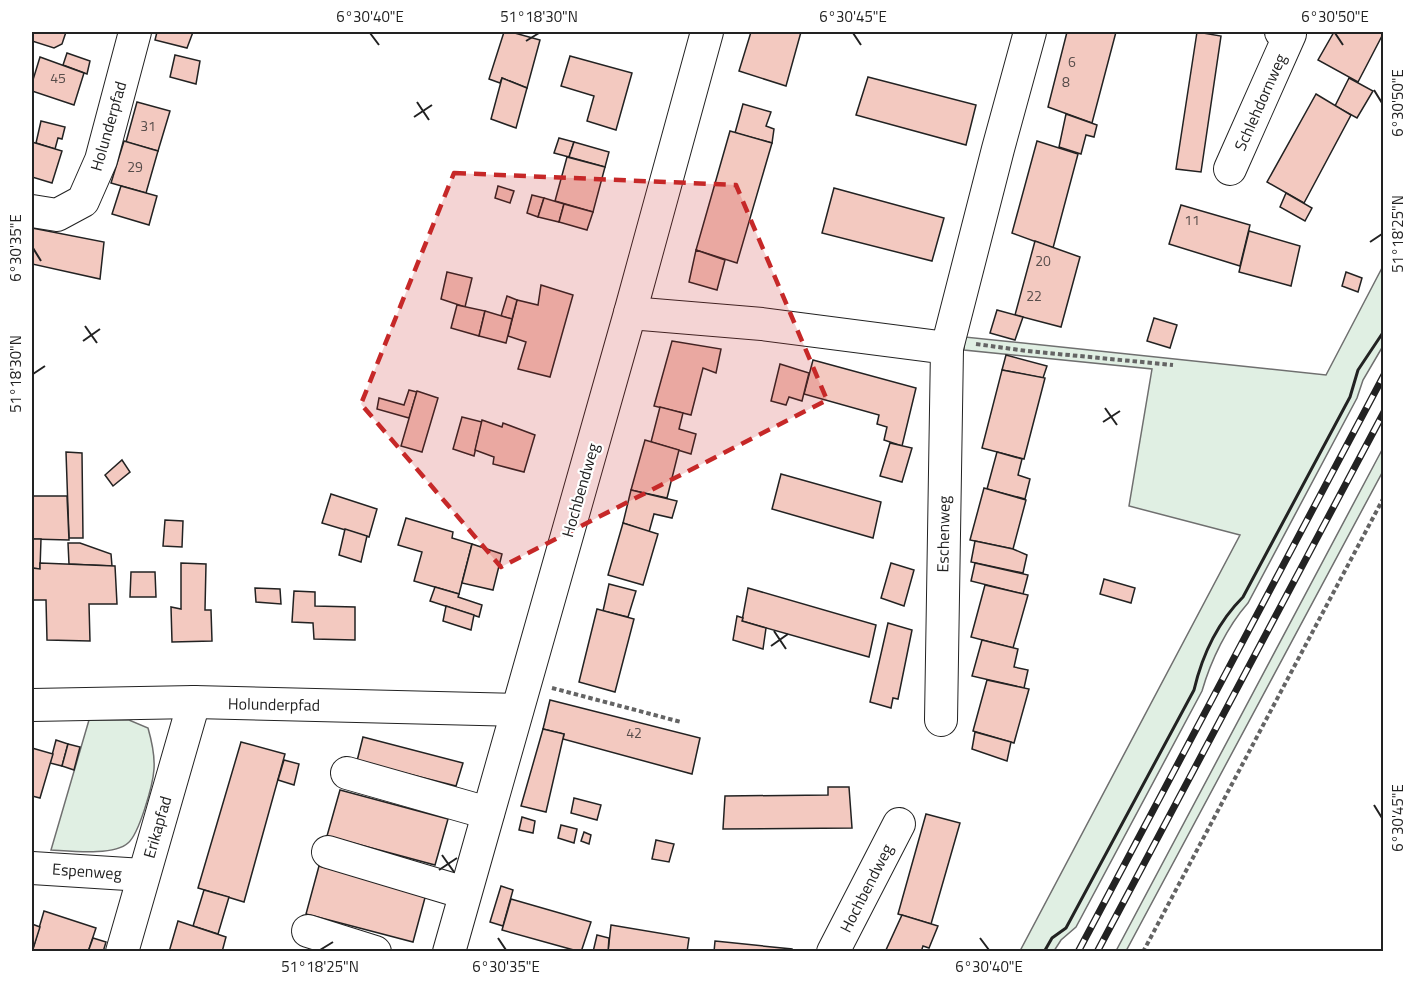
<svg xmlns="http://www.w3.org/2000/svg" width="1415" height="983" font-family="'Titillium Web',sans-serif">
  <rect width="100%" height="100%" fill="#fff"/>
  <g fill="#e0efe3" stroke="#6f6f6f" stroke-width="1.5">
    <path d="M1383 266V346L1363 380 1357 398 1248 603C1227 627 1211 660 1202 691L1076 927 1061 940 1054 951H1020L1240 535 1129 506 1152 369 964 350 965 337 1326 375Z"/>
    <polygon points="1383,448 1383,471 1126,951 1116,951"/>
    <path d="M89 720H129L148 728C152 742 155 755 154 769 153 785 139 834 128 843 114 856 70 851 51 850Z"/>
  </g>
  <g fill="#f3c9c0" stroke="#222" stroke-width="1.5">
    <polygon points="32,32 66,32 62,44 54,48 32,41"/>
    <polygon points="157,32 193,32 187,48 155,40"/>
    <polygon points="504,32 511,32 540,40 527,88 502,78 500,83 489,79"/>
    <polygon points="751,32 801,32 786,86 739,71"/>
    <polygon points="1067,32 1116,32 1092,123 1048,107"/>
    <polygon points="1197,32 1221,36 1201,172 1176,169"/>
    <polygon points="1334,32 1384,32 1358,82 1318,60"/>
    <polygon points="67,53 90,61 87,74 63,65"/>
    <polygon points="175,55 200,61 196,84 170,77"/>
    <polygon points="570,56 632,73 616,130 587,121 594,96 561,86"/>
    <polygon points="40,57 84,73 74,105 32,91 32,83"/>
    <polygon points="868,77 976,105 966,145 856,115"/>
    <polygon points="502,78 527,88 516,128 491,119"/>
    <polygon points="1349,78 1373,91 1357,118 1335,106"/>
    <polygon points="1316,94 1351,115 1304,203 1267,182"/>
    <polygon points="137,102 170,111 158,151 126,142"/>
    <polygon points="743,104 771,112 766,126 774,129 772,143 735,133"/>
    <polygon points="1066,114 1097,125 1094,137 1086,135 1081,154 1059,147"/>
    <polygon points="41,121 65,127 62,139 58,138 55,149 36,143"/>
    <polygon points="730,131 772,143 737,263 696,250"/>
    <polygon points="559,138 574,142 569,157 554,153"/>
    <polygon points="124,141 158,151 146,193 111,183"/>
    <polygon points="1037,141 1078,154 1053,248 1012,233"/>
    <polygon points="32,142 62,151 52,183 32,177"/>
    <polygon points="574,142 609,152 605,167 569,157"/>
    <polygon points="567,157 605,167 593,212 555,201"/>
    <polygon points="121,186 157,196 149,225 112,214"/>
    <polygon points="498,186 514,191 510,203 495,198"/>
    <polygon points="834,188 944,218 932,261 822,233"/>
    <polygon points="1286,193 1312,208 1305,221 1280,207"/>
    <polygon points="532,195 544,198 538,217 527,213"/>
    <polygon points="544,198 564,204 559,222 538,217"/>
    <polygon points="564,204 593,212 587,230 559,222"/>
    <polygon points="1181,205 1250,225 1240,266 1169,244"/>
    <polygon points="32,228 104,242 100,279 32,264"/>
    <polygon points="1249,231 1300,246 1291,286 1239,272"/>
    <polygon points="1035,241 1080,257 1061,327 1015,315"/>
    <polygon points="696,250 725,260 717,290 689,282"/>
    <polygon points="447,272 472,278 465,307 441,299"/>
    <polygon points="1346,272 1362,278 1358,292 1342,286"/>
    <polygon points="541,285 573,295 550,377 518,369 526,342 508,336 517,300 538,305"/>
    <polygon points="507,296 517,300 512,319 501,316"/>
    <polygon points="457,305 485,311 479,336 451,328"/>
    <polygon points="997,310 1023,317 1015,340 990,333"/>
    <polygon points="485,311 512,319 506,343 479,336"/>
    <polygon points="1154,318 1177,325 1170,348 1147,341"/>
    <polygon points="672,341 721,349 716,373 703,368 691,415 654,406"/>
    <polygon points="1006,355 1047,366 1043,378 1002,370"/>
    <polygon points="813,360 916,388 902,446 884,440 887,427 877,424 879,415 804,394"/>
    <polygon points="780,364 809,373 802,401 789,397 786,405 771,401"/>
    <polygon points="1002,370 1045,378 1024,459 982,448"/>
    <polygon points="409,390 417,392 409,418 377,409 379,398 404,405"/>
    <polygon points="417,391 438,398 422,452 401,446"/>
    <polygon points="660,407 683,413 679,429 696,434 691,454 651,442"/>
    <polygon points="462,417 482,422 474,456 453,449"/>
    <polygon points="482,420 502,427 503,423 535,435 524,472 493,464 494,457 475,450"/>
    <polygon points="645,440 679,450 667,498 631,490"/>
    <polygon points="890,443 912,448 902,482 880,476"/>
    <polygon points="66,452 82,453 83,538 69,538"/>
    <polygon points="997,452 1022,459 1018,475 1030,479 1025,499 987,489"/>
    <polygon points="122,460 130,472 113,486 105,475"/>
    <polygon points="781,474 881,502 873,538 772,509"/>
    <polygon points="984,488 1026,500 1013,549 970,540"/>
    <polygon points="631,490 677,501 672,518 654,514 649,532 623,523"/>
    <polygon points="331,494 377,509 369,537 322,523"/>
    <polygon points="33,496 67,496 69,540 32,539"/>
    <polygon points="406,518 453,532 452,538 472,544 459,594 414,581 422,552 398,545"/>
    <polygon points="165,520 183,521 182,547 163,546"/>
    <polygon points="623,523 658,534 643,585 608,575"/>
    <polygon points="345,529 367,536 361,562 339,555"/>
    <polygon points="32,539 41,539 40,569 32,568"/>
    <polygon points="975,541 1013,549 1027,555 1023,573 971,562"/>
    <polygon points="68,543 80,543 111,554 112,566 69,564"/>
    <polygon points="472,544 502,554 493,590 462,583"/>
    <polygon points="40,563 115,566 117,604 89,604 90,641 47,640 46,600 32,600 32,568 40,569"/>
    <polygon points="181,563 206,564 205,610 211,610 212,641 172,642 171,607 181,609"/>
    <polygon points="891,563 914,570 904,606 881,598"/>
    <polygon points="975,563 1028,575 1023,594 971,581"/>
    <polygon points="131,572 155,572 156,597 130,597"/>
    <polygon points="1104,579 1135,588 1131,603 1100,594"/>
    <polygon points="609,584 636,591 628,617 603,611"/>
    <polygon points="985,585 1028,595 1013,648 971,637"/>
    <polygon points="435,587 459,594 458,597 482,605 479,617 430,601"/>
    <polygon points="255,588 280,589 281,604 256,602"/>
    <polygon points="748,588 876,625 869,657 742,621"/>
    <polygon points="294,591 315,592 315,606 355,607 355,640 314,639 313,623 292,622"/>
    <polygon points="446,606 474,615 471,630 443,621"/>
    <polygon points="597,609 634,619 615,692 579,682"/>
    <polygon points="737,616 743,618 742,621 766,628 763,649 733,640"/>
    <polygon points="888,623 912,630 898,699 893,698 891,708 870,702"/>
    <polygon points="982,640 1018,649 1014,667 1028,670 1024,688 972,676"/>
    <polygon points="987,680 1029,689 1014,743 973,731"/>
    <polygon points="550,700 700,738 692,774 563,739 564,734 543,729"/>
    <polygon points="543,729 564,734 546,812 521,806"/>
    <polygon points="975,732 1011,742 1007,761 972,749"/>
    <polygon points="363,737 463,763 456,786 357,761"/>
    <polygon points="56,740 68,744 62,766 50,763"/>
    <polygon points="241,742 285,754 244,902 198,888"/>
    <polygon points="68,744 80,747 74,770 62,766"/>
    <polygon points="32,748 53,754 40,798 32,796"/>
    <polygon points="284,760 299,764 294,785 278,780"/>
    <polygon points="828,787 849,787 852,828 723,829 725,796 828,795"/>
    <polygon points="340,790 448,819 435,865 327,836"/>
    <polygon points="574,798 601,805 597,820 571,813"/>
    <polygon points="926,814 960,823 931,924 898,914"/>
    <polygon points="522,817 535,821 533,833 519,830"/>
    <polygon points="561,825 577,829 574,843 558,838"/>
    <polygon points="584,832 591,835 589,844 581,841"/>
    <polygon points="656,840 674,844 669,862 652,859"/>
    <polygon points="319,866 426,894 413,942 306,914"/>
    <polygon points="501,886 513,890 503,926 490,922"/>
    <polygon points="204,890 229,897 218,934 193,926"/>
    <polygon points="511,899 591,922 581,952 502,930"/>
    <polygon points="44,911 96,928 88,952 32,952"/>
    <polygon points="902,915 938,926 929,948 923,946 921,952 890,952 886,950"/>
    <polygon points="178,921 226,937 222,952 169,952"/>
    <polygon points="32,924 40,927 32,952"/>
    <polygon points="611,925 689,938 687,952 608,952"/>
    <polygon points="597,935 609,938 608,952 593,952"/>
    <polygon points="93,938 106,942 103,952 88,952"/>
    <polygon points="715,941 792,949 792,952 714,952"/>
  </g>
  <g fill="none" stroke-linecap="round" stroke-linejoin="round">
    <defs>
      <g id="minor">
        <polyline points="1230,169 1290,34 1281,32"/>
        <polyline points="32,211 57,215 83,201 101,160 135,32"/>
        <polyline points="630,313 762,324 947,348 941,720"/>
        <polyline points="947,348 998,149 1030,32"/>
        <polyline points="32,705 194,702 517,710"/>
        <polyline points="347,773 488,813"/>
        <polyline points="328,852 465,893"/>
        <polyline points="32,868 143,875"/>
        <polyline points="308,931 375,952"/>
        <polyline points="122,952 194,702"/>
        <polyline points="449,952 630,313 707,32"/>
        <polyline points="833,952 899,824"/>
      </g>
    </defs>
    <use href="#minor" stroke="#222" stroke-width="34"/>
    <g stroke="#646464" stroke-width="4" stroke-dasharray="4.5 3" stroke-linecap="butt">
      <polyline points="976,344 1027,351 1173,365"/>
      <polyline points="552,688 681,722"/>
      <polyline points="1143,952 1384,497"/>
    </g>
    <use href="#minor" stroke="#fff" stroke-width="32"/>
    <defs>
      <g id="rail">
        <polyline points="1078,952 1384,375"/>
        <polyline points="1097,952 1384,412"/>
      </g>
    </defs>
    <use href="#rail" stroke="#222" stroke-width="7"/>
    <use href="#rail" stroke="#fff" stroke-width="4.5" stroke-dasharray="14" stroke-linecap="butt"/>
    <path stroke="#222" stroke-width="3" d="M1044 952 1052 938 1066 928 1194 690C1202 656 1218 622 1243 597L1350 397 1358 370 1384 331"/>
  </g>
  <path fill="#c62828" fill-opacity="0.2" stroke="#c62828" stroke-width="4.5" stroke-dasharray="12 8" stroke-linejoin="round" d="M454 173 736 185 827 400 501 567 361 404Z"/>
  <path fill="none" stroke="#222" stroke-width="2" d="M370 33 379 45M853 33 861 45M1335 33 1343 45M526 41 539 33M1374 90 1382 103M417 102 429 120M414 117 432 105M1370 242 1382 234M33 248 41 261M85 326 97 343M83 341 100 329M33 374 45 366M1105 408 1117 425M1103 422 1120 411M774 631 786 649M771 646 788 634M1374 805 1382 818M442 855 454 872M439 870 457 858M498 938 506 950M980 938 989 950M320 950 333 942"/>
  <g text-anchor="middle" stroke-width="4.5" stroke-linejoin="round" paint-order="stroke">
    <g font-size="14" fill="#564c4a">
      <text x="1072" y="67">6</text>
      <text x="58" y="83">45</text>
      <text x="1066" y="87">8</text>
      <text x="148" y="131">31</text>
      <text x="135" y="172">29</text>
      <text x="1192" y="225">11</text>
      <text x="1043" y="266">20</text>
      <text x="1034" y="301">22</text>
      <text x="634" y="738">42</text>
    </g>
    <g font-size="16" fill="#222" stroke="#fff">
      <text transform="translate(1260 102) rotate(-66)" y="6">Schlehdornweg</text>
      <text transform="translate(108 126) rotate(-74)" y="6">Holunderpfad</text>
      <text transform="translate(580 490) rotate(-74)" y="6">Hochbendweg</text>
      <text transform="translate(943 534) rotate(-89)" y="6">Eschenweg</text>
      <text transform="translate(274 704) rotate(1)" y="6">Holunderpfad</text>
      <text transform="translate(157 827) rotate(-74)" y="6">Erikapfad</text>
      <text transform="translate(87 871) rotate(4)" y="6">Espenweg</text>
      <text transform="translate(866 888) rotate(-63)" y="6">Hochbendweg</text>
    </g>
  </g>
  <rect width="1415" height="983" fill="none" stroke="#ffffff" stroke-width="66"/>
  <rect x="33" y="33" width="1349" height="917" fill="none" stroke="#222" stroke-width="2"/>
  <g font-size="15" text-anchor="middle" fill="#222">
    <text x="370" y="22">6°30'40"E</text>
    <text x="539" y="22">51°18'30"N</text>
    <text x="853" y="22">6°30'45"E</text>
    <text x="1335" y="22">6°30'50"E</text>
    <text transform="translate(1398 103) rotate(-90)" y="5">6°30'50"E</text>
    <text transform="translate(1398 234) rotate(-90)" y="5">51°18'25"N</text>
    <text transform="translate(16 248) rotate(-90)" y="5">6°30'35"E</text>
    <text transform="translate(16 374) rotate(-90)" y="5">51°18'30"N</text>
    <text transform="translate(1398 818) rotate(-90)" y="5">6°30'45"E</text>
    <text x="320" y="972">51°18'25"N</text>
    <text x="506" y="972">6°30'35"E</text>
    <text x="989" y="972">6°30'40"E</text>
  </g>
</svg>
